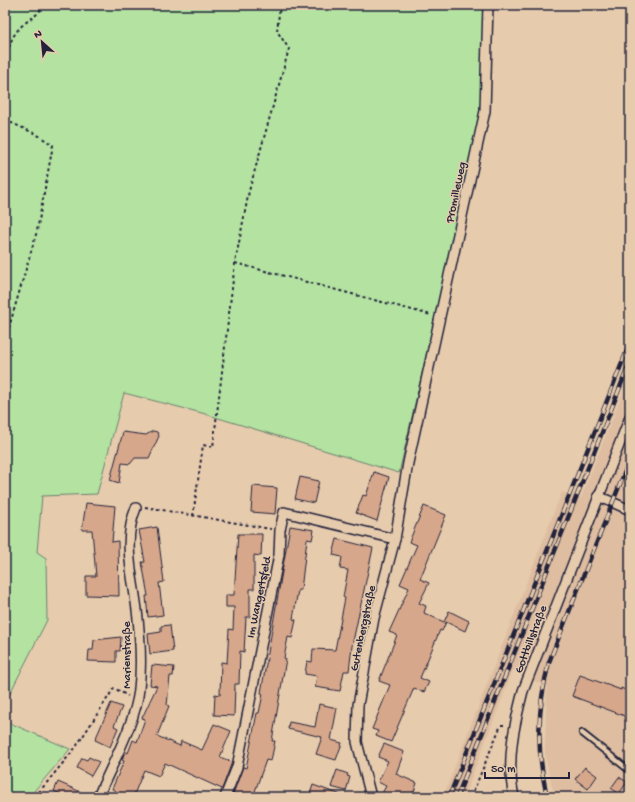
<svg xmlns="http://www.w3.org/2000/svg" width="635" height="802" font-family="'Gochi Hand',sans-serif">
  <rect width="100%" height="100%" fill="#e6cbad"/>
  <filter id="ink" filterUnits="userSpaceOnUse"><feTurbulence type="fractalNoise" baseFrequency=".025" numOctaves="2"/><feDisplacementMap in="SourceGraphic" scale="8" xChannelSelector="R" yChannelSelector="G"/><feConvolveMatrix kernelMatrix="1 2 1 2 8 2 1 2 1" color-interpolation-filters="sRGB"/></filter>
  <g filter="url(#ink)">
    <polygon fill="#debda1" points="630,374 630,797 554,797 545,754 547,687 513,670 464,797 443,797 562,492 581,498"/>
    <g fill="#b3e2a1" stroke="#6a826e">
      <polygon points="5,5 484,5 481,117 399,473 202,413 124,393 97,494 42,496 37,552 46,558 47,620 5,703"/>
      <polygon points="5,721 70,749 29,797 5,797"/>
    </g>
    <g fill="#d7a78b" stroke="#22223b">
      <polygon points="153,431 157,432 159,436 149,458 135,458 130,464 122,463 119,483 110,480 123,432 146,435"/>
      <polygon points="374,472 389,477 377,521 356,513 363,495 366,496"/>
      <polygon points="300,477 319,481 314,503 295,499"/>
      <polygon points="253,486 277,488 275,514 251,512"/>
      <polygon points="86,503 115,506 112,542 118,541 119,596 86,595 86,576 96,576 92,530 82,530"/>
      <polygon points="424,506 446,515 420,579 429,583 419,603 426,606 424,613 444,622 449,611 469,621 465,631 446,622 442,631 440,630 420,678 429,682 424,692 414,688 391,742 376,736 378,731 372,729 390,685 379,681 397,635 389,632 409,588 400,584 417,545 409,542"/>
      <polygon points="290,526 314,530 312,540 307,539 301,590 298,590 293,619 296,620 292,638 288,637 284,658 286,659 272,741 275,741 271,761 266,760 253,797 240,797 233,794 243,767 246,768 257,713 259,713 263,694 261,693"/>
      <polygon points="157,527 164,582 159,583 163,615 148,617 146,596 148,596 142,562 145,562 139,530"/>
      <polygon points="238,534 262,534 261,556 254,555 254,589 250,589 250,617 246,617 244,652 240,651 239,684 235,684 234,716 214,715 215,694 220,695 221,662 227,663 229,629 233,630 234,607 226,607 226,595 234,595"/>
      <polygon points="337,539 373,548 352,646 349,671 344,671 340,691 315,687 317,676 305,674 307,661 312,662 313,649 335,650 345,598 343,597 348,570 340,569 342,557 333,555"/>
      <polygon points="170,625 173,651 150,654 148,634 161,632 161,626"/>
      <polygon points="121,637 120,651 116,651 116,662 88,661 89,650 93,650 94,640"/>
      <polygon points="152,665 174,667 173,676 170,676 167,705 169,706 157,736 180,746 181,741 202,750 214,724 231,731 220,757 232,762 222,789 165,763 159,776 144,770 133,797 114,797 116,791 112,789 124,761 122,760 125,751 128,753 133,740 137,742 145,719 142,718 157,686 150,685"/>
      <polygon points="580,675 621,690 621,688 630,692 630,718 572,696"/>
      <polygon points="111,703 122,707 114,726 118,728 110,747 95,740"/>
      <polygon points="319,704 337,708 331,740 342,743 336,760 316,754 322,737 288,729 289,722 315,727"/>
      <polygon points="384,744 404,752 396,774 417,783 412,797 380,797 386,786 378,782 388,761 378,757"/>
      <polygon points="89,757 99,762 91,776 77,768 82,758 87,760"/>
      <polygon points="585,767 597,776 588,789 575,779"/>
      <polygon points="337,770 348,774 347,776 350,777 346,791 331,787"/>
      <polygon points="619,777 627,782 619,794 611,788"/>
      <polygon points="58,782 92,797 59,797 60,794 54,791"/>
      <polygon points="313,785 344,796 344,797 319,797 310,794"/>
    </g>
    <g fill="none" stroke-linecap="round" stroke-linejoin="round">
      <defs>
        <polyline id="lane" points="582,733 630,771"/>
        <g id="street">
          <polyline points="598,496 630,510"/>
          <path d="M98 797C111 766 136 722 139 689 142 664 140 635 137 610 133 576 122 541 136 508"/>
          <polyline points="225,797 237,767 279,555 280,530 284,512 395,539"/>
          <polyline points="371,797 357,742 358,705 374,618 395,539 408,463 485,111 488,5"/>
          <path d="M514 797C506 761 514 726 523 691L630 417"/>
        </g>
      </defs>
      <use href="#lane" stroke="#22223b" stroke-width="8"/>
      <use href="#street" stroke="#22223b" stroke-width="12"/>
      <g stroke="#22223b" stroke-width="2" stroke-dasharray="3 3" stroke-linecap="butt">
        <path d="M5 71C7 53 9 36 24 24 32 17 39 15 43 5"/>
        <polyline points="5,120 36,134 53,145 37,231 5,341"/>
        <polyline points="235,263 431,315"/>
        <polyline points="145,507 271,529"/>
        <polyline points="193,516 203,445 213,447 235,263 249,191 289,49 277,31 280,5"/>
        <polyline points="35,797 76,747 114,688 128,696"/>
        <polyline points="471,797 501,725 505,725"/>
      </g>
      <use href="#lane" stroke="#e6cbad" stroke-width="4.5"/>
      <use href="#street" stroke="#e6cbad" stroke-width="9"/>
      <defs>
        <g id="rail">
          <polyline points="449,797 630,343"/>
          <polyline points="457,797 630,362"/>
          <path d="M547 797C536 749 537 710 549 662L630 459"/>
        </g>
      </defs>
      <use href="#rail" stroke="#22223b" stroke-width="4.5"/>
      <use href="#rail" stroke="#e6cbad" stroke-width="3" stroke-dasharray="9" stroke-linecap="butt"/>
    </g>
  </g>
  <g text-anchor="middle" stroke-width="3" stroke-linejoin="round" paint-order="stroke">
    <g font-size="12" fill="#22223b" stroke="#e6cbad">
      <text transform="translate(455 192) rotate(-78)" y="4">Promilleweg</text>
      <text transform="translate(258 597) rotate(-78)" y="4">Im Wangertsfeld</text>
      <text transform="translate(362 628) rotate(-78)" y="4">Gutenbergstraße</text>
      <text transform="translate(530 639) rotate(-69)" y="4">Gottbillstraße</text>
      <text transform="translate(126 655) rotate(-90)" y="4">Marienstraße</text>
    </g>
  </g>
  <rect width="635" height="802" fill="none" stroke="#e6cbad" stroke-width="20"/>
  <rect x="10" y="10" width="615" height="782" fill="none" stroke="#22223b" stroke-width="1.5" filter="url(#ink)"/>
  <g transform="translate(42 42) rotate(333)" stroke="#e6cbad" stroke-width="3" paint-order="stroke">
  <path d="M0-3L7 15L0 10L-7 15Z" fill="#22223b"/>
  <text y="-6" font-size="11" font-weight="bold" text-anchor="middle" fill="#22223b">N</text>
  </g>
  <path d="M485 772v6h84v-6" fill="none" stroke="#22223b" stroke-width="2"/>
  <text x="491" y="772" font-size="12" fill="#22223b" stroke="#e6cbad" stroke-width="3" paint-order="stroke">50 m</text>
</svg>
